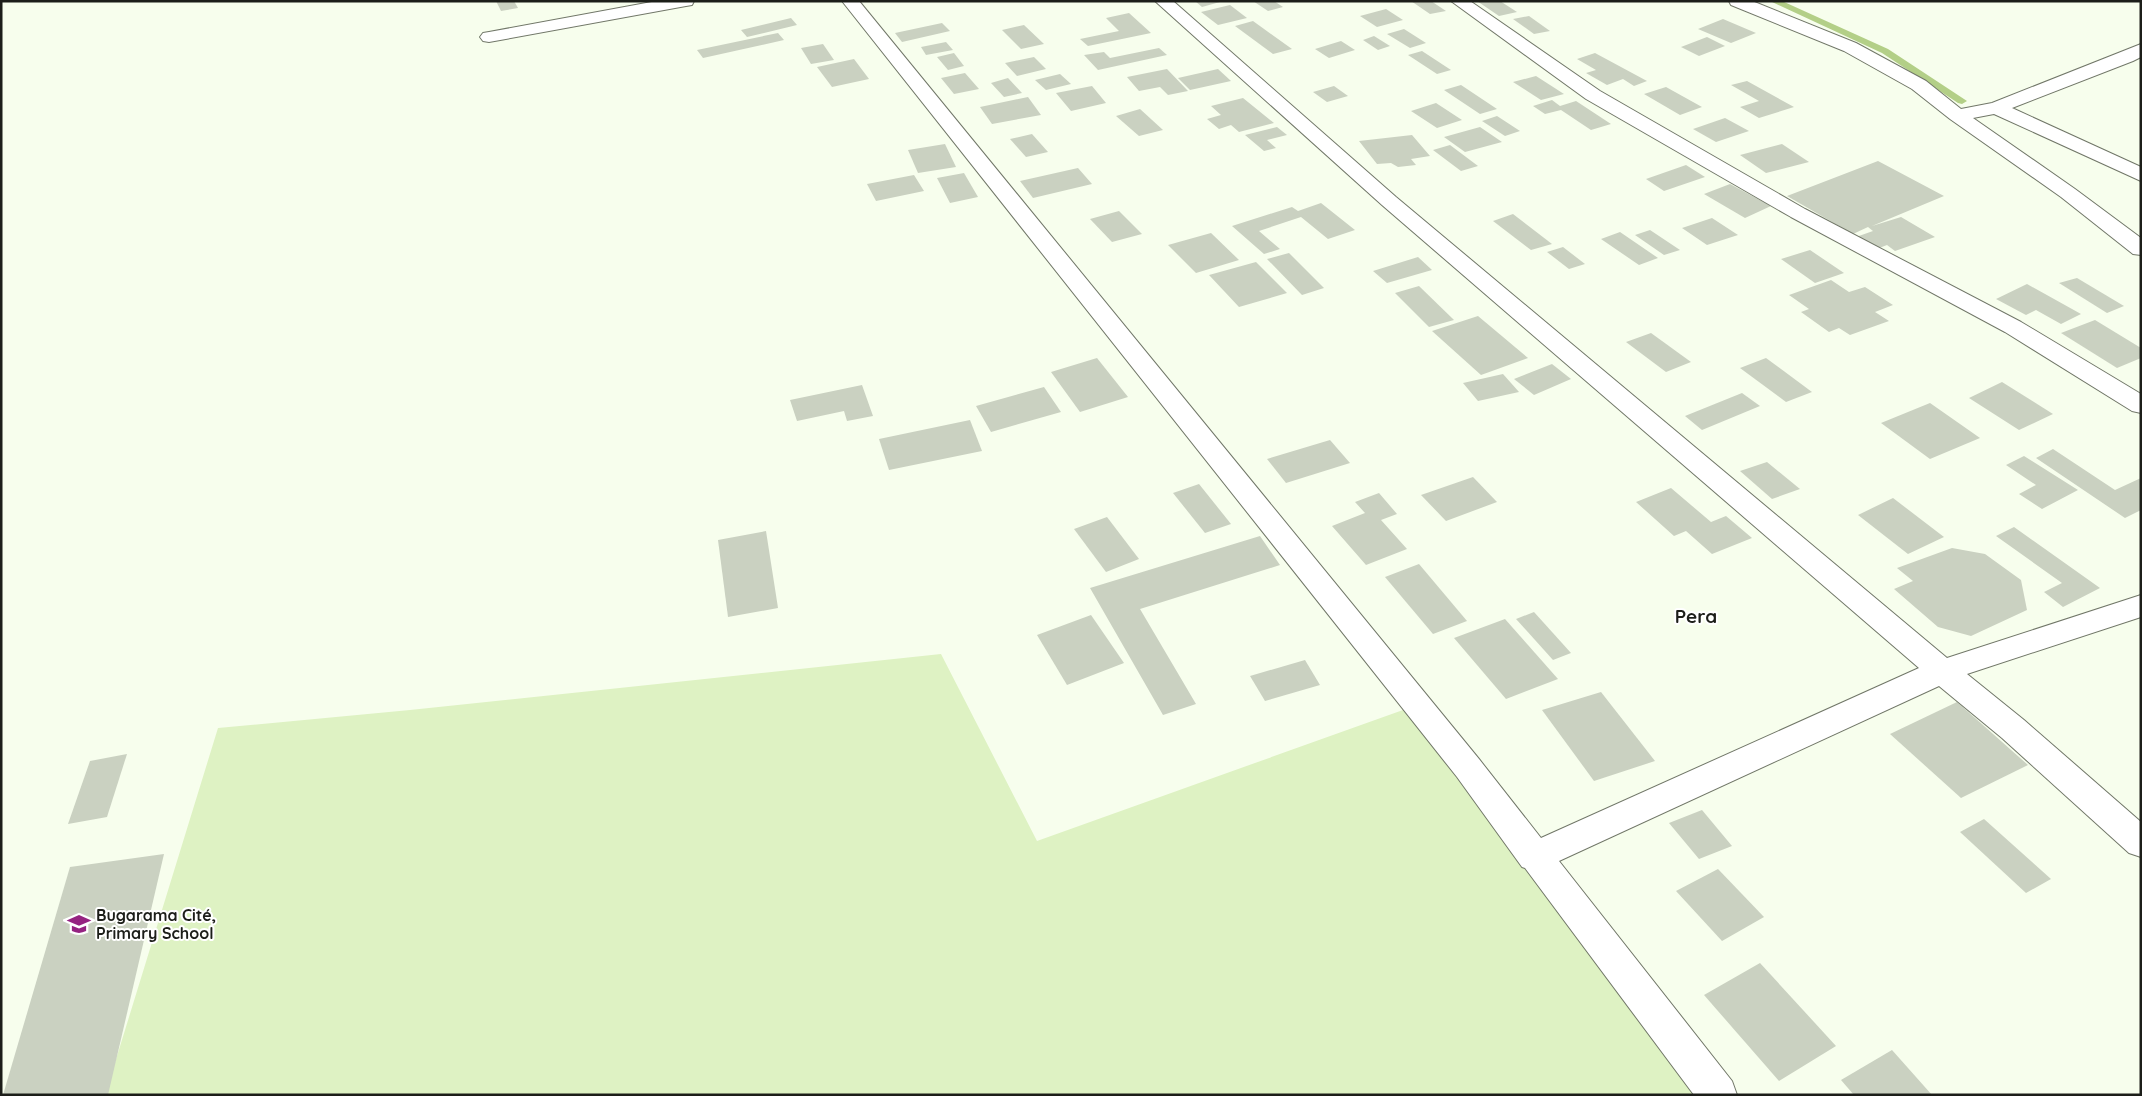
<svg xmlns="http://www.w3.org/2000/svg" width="2142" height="1096" font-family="Quicksand,sans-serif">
  <rect width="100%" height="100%" fill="#f7feed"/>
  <polygon fill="#def2c3" points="941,654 1037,841 1417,705 1718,1095 105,1095 218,728 410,710"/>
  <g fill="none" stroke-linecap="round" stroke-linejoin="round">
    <polygon fill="#b3cf87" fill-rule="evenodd" points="1770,1 1782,1 1888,49 1967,101 1962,104 1958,103 1882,53"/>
  </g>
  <g fill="#cad1c1">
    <polygon points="496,1 514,1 518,8 501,11"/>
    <polygon points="1195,1 1219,1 1220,2 1202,7"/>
    <polygon points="1253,1 1274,1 1283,7 1268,11"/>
    <polygon points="1411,1 1431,1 1446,11 1430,14"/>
    <polygon points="1477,1 1500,1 1517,12 1499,16"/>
    <polygon points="1230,5 1247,18 1218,25 1201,12"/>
    <polygon points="1386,9 1403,20 1377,27 1360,16"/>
    <polygon points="1129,13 1151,33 1088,46 1080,39 1119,31 1106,18"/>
    <polygon points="1529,16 1550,31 1534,34 1513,19"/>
    <polygon points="791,18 797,25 747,37 741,30"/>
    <polygon points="1723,19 1756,33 1731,43 1698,29"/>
    <polygon points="1253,21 1292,49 1273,54 1235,26"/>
    <polygon points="942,23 950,31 902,42 895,33"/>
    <polygon points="1024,25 1044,44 1021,49 1002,30"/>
    <polygon points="1404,29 1426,43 1410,48 1387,34"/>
    <polygon points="778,33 784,40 703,58 697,50"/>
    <polygon points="1374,36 1390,46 1378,50 1363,40"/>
    <polygon points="1707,37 1725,46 1699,56 1681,47"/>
    <polygon points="1341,41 1355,50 1329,58 1315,49"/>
    <polygon points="946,42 953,50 926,55 921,47"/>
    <polygon points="823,44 834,60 811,64 801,48"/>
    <polygon points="1159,48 1167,55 1098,70 1084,55 1104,52 1110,58"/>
    <polygon points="1422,51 1451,70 1437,74 1408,55"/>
    <polygon points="954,53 964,66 948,70 937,57"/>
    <polygon points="1595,53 1647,81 1634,86 1623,79 1607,85 1586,73 1596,70 1577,59"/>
    <polygon points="1034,57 1046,69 1017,76 1005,63"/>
    <polygon points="854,59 869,79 832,87 817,67"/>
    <polygon points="1167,69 1188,91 1168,95 1160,87 1139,91 1127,77"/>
    <polygon points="1218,69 1231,81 1190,90 1178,78"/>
    <polygon points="965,73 979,89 954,94 941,78"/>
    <polygon points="1060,74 1071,84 1046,90 1035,80"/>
    <polygon points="1536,76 1564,94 1541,100 1513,82"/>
    <polygon points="1008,78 1022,93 1004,97 991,83"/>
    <polygon points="1747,81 1794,107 1759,118 1740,107 1759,101 1731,85"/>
    <polygon points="1461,85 1497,109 1480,114 1444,90"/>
    <polygon points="1092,86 1106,103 1071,111 1056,93"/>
    <polygon points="1334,86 1348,96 1327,102 1313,92"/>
    <polygon points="1666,87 1702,107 1680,115 1644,94"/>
    <polygon points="1028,97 1041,115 992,124 980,107"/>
    <polygon points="1243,98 1274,123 1239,132 1231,125 1219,129 1207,119 1221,115 1211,106"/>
    <polygon points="1552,100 1560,106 1576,101 1611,124 1591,130 1561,110 1545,114 1533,106"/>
    <polygon points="1436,103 1462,120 1437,128 1411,111"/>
    <polygon points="1140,109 1163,130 1139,136 1116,116"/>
    <polygon points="1497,116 1520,131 1505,136 1482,121"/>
    <polygon points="1725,118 1749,131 1716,142 1693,129"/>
    <polygon points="1277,127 1287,135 1267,140 1276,148 1264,151 1245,135"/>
    <polygon points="1480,127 1502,142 1465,152 1444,137"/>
    <polygon points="1032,134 1048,152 1026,157 1010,139"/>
    <polygon points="1412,135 1430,156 1411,159 1416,165 1398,167 1391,163 1377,164 1359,141"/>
    <polygon points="945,144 956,167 918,173 908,150"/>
    <polygon points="1782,144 1809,162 1766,173 1740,155"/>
    <polygon points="1450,145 1478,166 1461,171 1433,150"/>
    <polygon points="1878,161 1944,196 1872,226 1901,217 1935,237 1895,251 1887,245 1874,250 1856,237 1873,231 1868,227 1853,234 1787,196"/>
    <polygon points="1686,165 1705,177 1664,191 1646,179"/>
    <polygon points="1078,168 1092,184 1033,198 1020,181"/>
    <polygon points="964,173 978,197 950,203 937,178"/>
    <polygon points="914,175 924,191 876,201 867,184"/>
    <polygon points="1730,184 1771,206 1745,218 1704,194"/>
    <polygon points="1321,203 1355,230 1328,239 1301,217 1259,231 1280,249 1264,254 1232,226 1292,207 1298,211"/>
    <polygon points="1119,211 1142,234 1112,242 1090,219"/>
    <polygon points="1513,214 1552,244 1531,250 1493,221"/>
    <polygon points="1712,218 1738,235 1707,245 1682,228"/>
    <polygon points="1650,230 1680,250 1664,255 1635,235"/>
    <polygon points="1620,232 1658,258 1639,265 1601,239"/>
    <polygon points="1211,233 1239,260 1196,273 1168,245"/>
    <polygon points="1563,247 1585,264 1569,269 1547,252"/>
    <polygon points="1810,250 1844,273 1815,283 1781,259"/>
    <polygon points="1289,253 1324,288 1302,295 1267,259"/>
    <polygon points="1418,257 1432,270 1387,283 1373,271"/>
    <polygon points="1256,262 1287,293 1239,307 1209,275"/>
    <polygon points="2077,278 2124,306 2107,313 2059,283"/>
    <polygon points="1831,280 1849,292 1865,287 1893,305 1875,312 1889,321 1850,335 1839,328 1829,332 1801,312 1809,309 1789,295"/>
    <polygon points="2027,284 2081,314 2061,324 2036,310 2026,315 1996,299"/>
    <polygon points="1419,286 1454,320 1429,327 1395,293"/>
    <polygon points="1478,316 1528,358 1481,375 1432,331"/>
    <polygon points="2095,320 2141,348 2141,358 2117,368 2061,333"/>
    <polygon points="1651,333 1691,362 1666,372 1626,342"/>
    <polygon points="1097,358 1128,397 1080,412 1051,372"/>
    <polygon points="1766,358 1812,392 1786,402 1740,368"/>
    <polygon points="1552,364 1571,379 1534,395 1514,379"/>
    <polygon points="1503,374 1519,392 1478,401 1463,383"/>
    <polygon points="2002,382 2053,414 2019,430 1969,398"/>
    <polygon points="862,385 873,416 847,421 844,411 797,421 790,400"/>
    <polygon points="1044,387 1061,412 991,432 976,406"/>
    <polygon points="1742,393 1760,406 1702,430 1685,416"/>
    <polygon points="1930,403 1980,438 1930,459 1881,423"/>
    <polygon points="970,420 982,451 889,470 879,439"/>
    <polygon points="1330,440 1350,463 1286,483 1267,459"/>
    <polygon points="2053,449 2115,490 2141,478 2141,510 2125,518 2036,458"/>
    <polygon points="2024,456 2078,490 2042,509 2019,494 2036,485 2006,465"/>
    <polygon points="1767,462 1800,489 1772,499 1740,471"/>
    <polygon points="1473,477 1497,502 1446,521 1421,495"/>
    <polygon points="1199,484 1231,524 1205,533 1173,493"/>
    <polygon points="1671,488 1711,522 1726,516 1752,538 1712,554 1686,531 1674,536 1636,502"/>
    <polygon points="1379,493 1397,514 1381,520 1407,549 1366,565 1332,526 1365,513 1355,502"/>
    <polygon points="1893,498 1944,537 1908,554 1858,515"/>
    <polygon points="1107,517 1139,559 1106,572 1074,529"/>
    <polygon points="2014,527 2100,588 2063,607 2044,592 2062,583 1996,536"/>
    <polygon points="766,531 778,608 728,617 718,540"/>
    <polygon points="1260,536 1280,565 1140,609 1196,704 1163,715 1090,588"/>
    <polygon points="1952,548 1985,554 2021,580 2027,610 1971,636 1938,627 1894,589 1913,581 1897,568"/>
    <polygon points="1419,564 1467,621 1433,634 1385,577"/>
    <polygon points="1534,612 1571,653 1553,660 1516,619"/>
    <polygon points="1091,615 1124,663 1067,685 1037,635"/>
    <polygon points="1505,619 1558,679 1506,699 1454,638"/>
    <polygon points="1305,660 1320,685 1265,701 1250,676"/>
    <polygon points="1601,692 1655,761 1594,781 1542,710"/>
    <polygon points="1957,702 2028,765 1961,798 1890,734"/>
    <polygon points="127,754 107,817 68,824 90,761"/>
    <polygon points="1702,810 1732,846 1699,859 1669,823"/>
    <polygon points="1984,819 2051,879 2026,893 1960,832"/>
    <polygon points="164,854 108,1095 3,1095 70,867"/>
    <polygon points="1718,869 1764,917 1722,941 1676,891"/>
    <polygon points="1760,963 1836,1046 1779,1081 1704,995"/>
    <polygon points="1892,1050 1932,1095 1854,1095 1841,1080"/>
  </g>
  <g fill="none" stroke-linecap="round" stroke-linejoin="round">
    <defs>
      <g id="street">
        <polygon points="657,1 694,1 692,5 686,6 489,42 483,41 480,37 483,33 489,32"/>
        <polygon points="842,1 859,1 1479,759 1541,838 1919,668 1382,205 1155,1 1173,1 1396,197 1947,658 2141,595 2141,617 1967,674 2024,720 2141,822 2141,857 2129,853 2002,738 1939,686 1559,861 1732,1081 1737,1095 1694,1095 1525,868 1522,867 1457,777"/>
        <polygon points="1451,1 1470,1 1600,91 1805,209 2021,322 2141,394 2141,413 2132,411 2005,332 1791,217 1586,99"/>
        <polygon points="1729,1 1752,1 1856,43 1926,81 1961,109 1992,103 2141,44 2141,57 2133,61 2012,108 2141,167 2141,181 1994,114 1973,118 2075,189 2141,238 2141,255 2133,254 2061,197 1950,119 1912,89 1844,51 1731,5"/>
      </g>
    </defs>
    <use href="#street" stroke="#717768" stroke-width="2"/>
    <use href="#street" fill="#fff" fill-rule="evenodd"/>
  </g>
  <defs>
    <symbol id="school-bare" viewBox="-9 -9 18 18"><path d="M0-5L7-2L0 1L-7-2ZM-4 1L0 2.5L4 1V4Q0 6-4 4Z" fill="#952381" stroke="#fff" stroke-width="2.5" paint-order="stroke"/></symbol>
  </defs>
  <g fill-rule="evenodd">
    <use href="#school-bare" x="63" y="908" width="32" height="32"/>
  </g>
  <g text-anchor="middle" stroke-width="4" stroke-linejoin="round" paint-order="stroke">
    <g font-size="16" font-weight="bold" fill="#1c1e19" stroke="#fff" text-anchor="start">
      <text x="96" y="921">Bugarama Cité,<tspan x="96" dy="18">Primary School</tspan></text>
    </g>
    <g font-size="19" font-weight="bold" fill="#1c1e19" stroke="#fff">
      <text x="1696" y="623">Pera</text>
    </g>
  </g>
  <rect width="2142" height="1096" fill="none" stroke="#1c1e19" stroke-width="5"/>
</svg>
